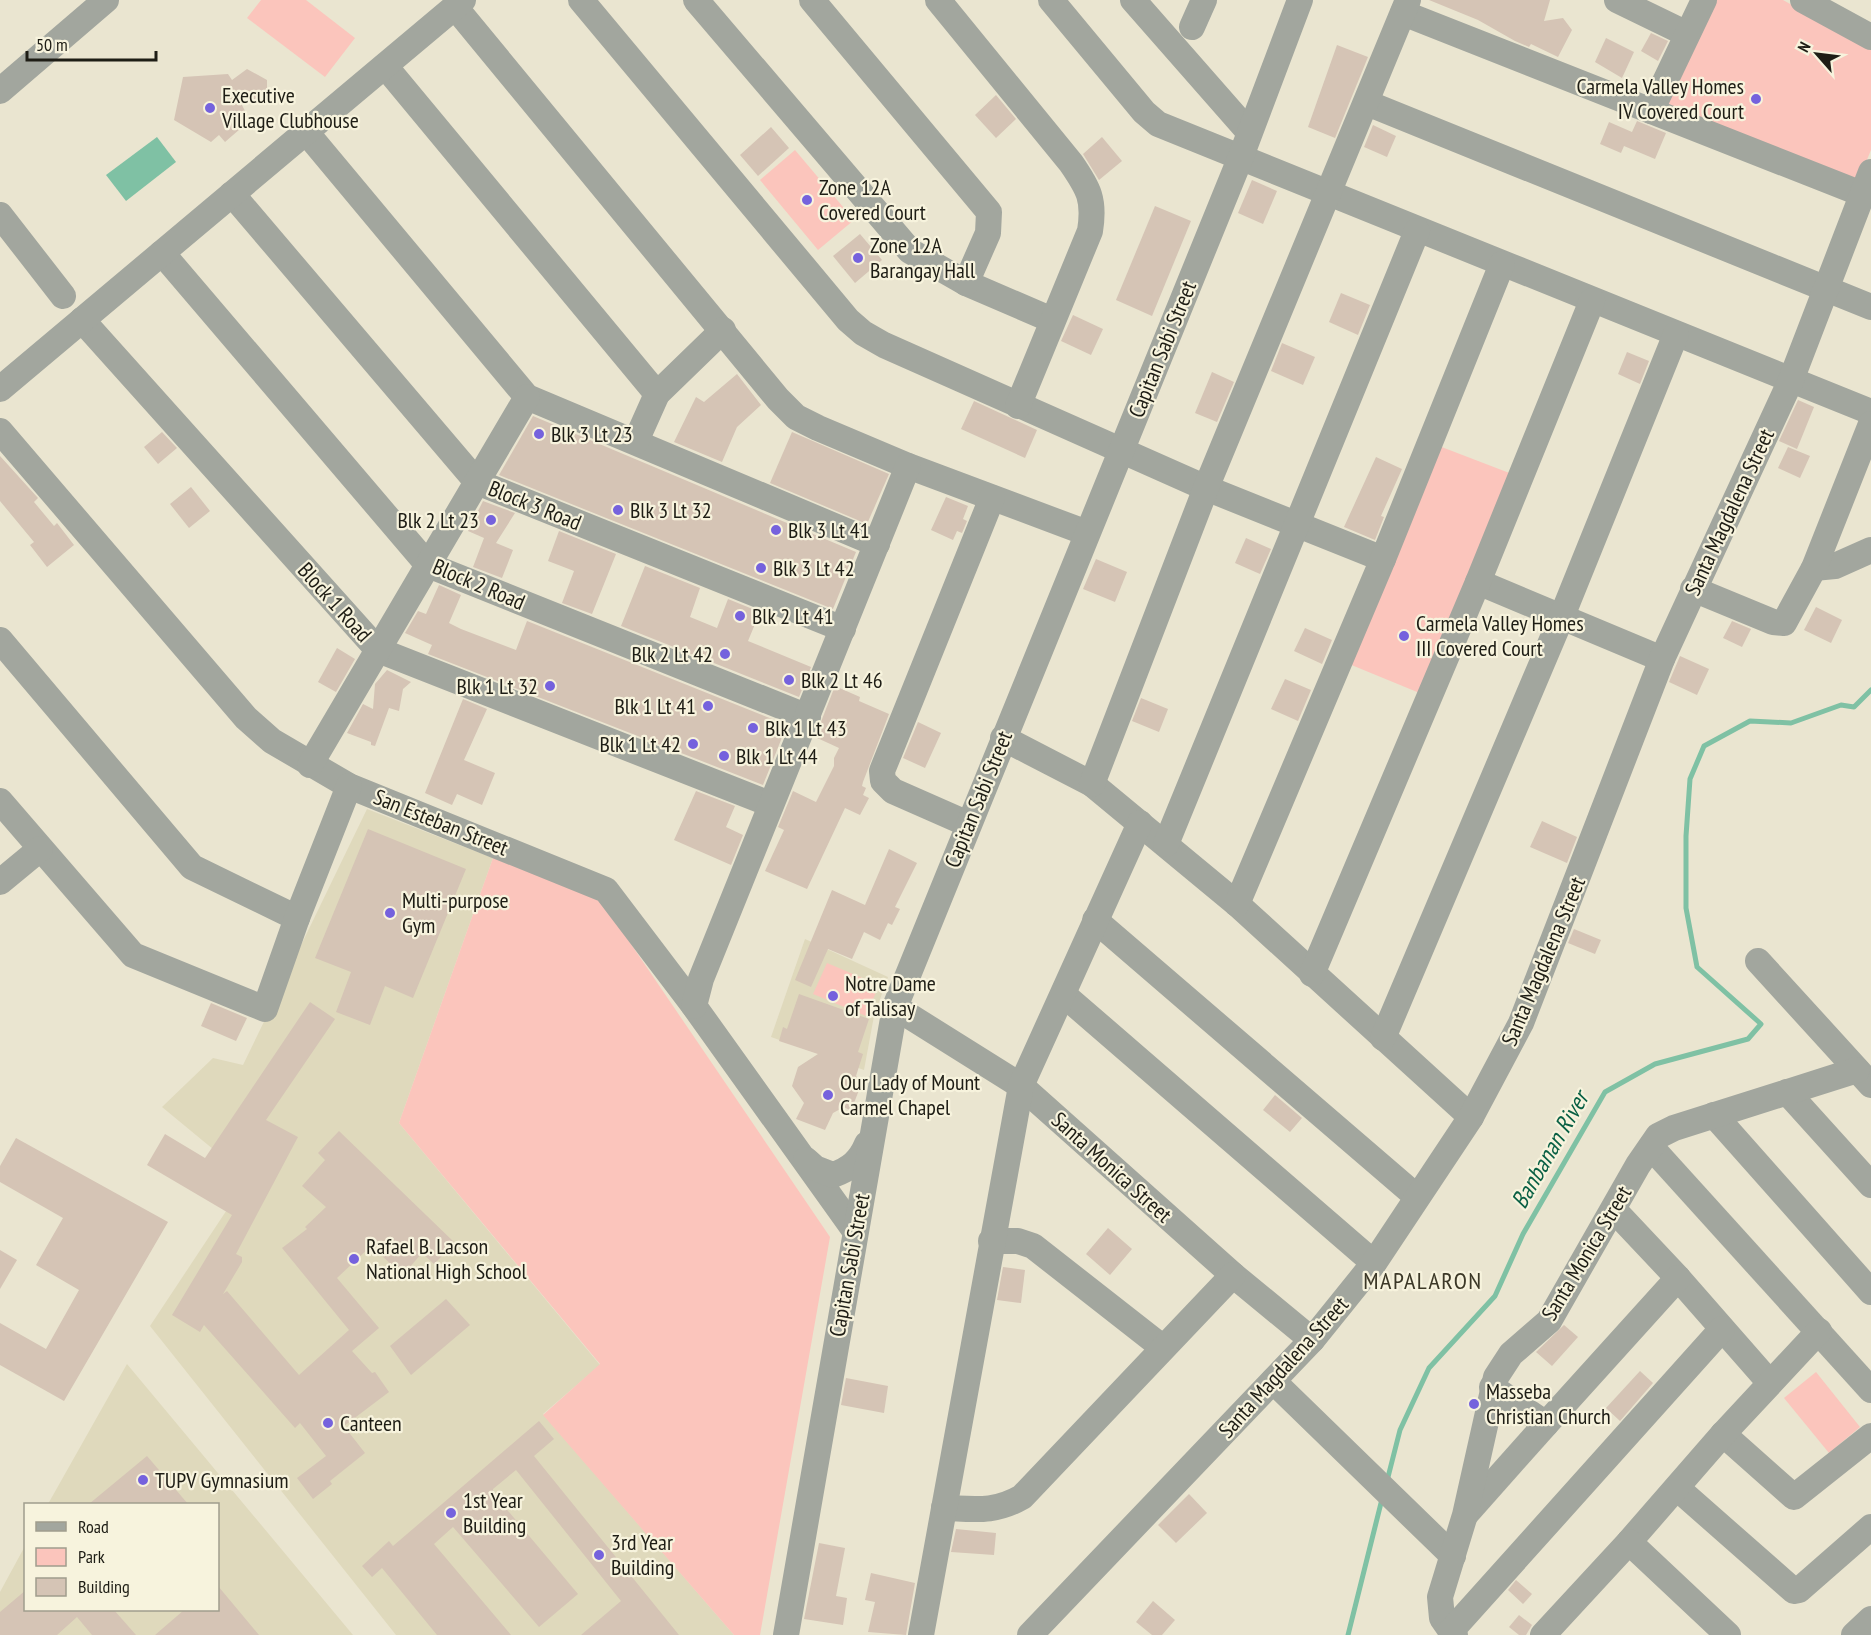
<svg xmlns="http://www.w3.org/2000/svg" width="1871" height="1635" font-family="'PT Sans Narrow',sans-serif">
  <rect width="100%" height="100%" fill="#eae5d0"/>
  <g fill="#dfd9bc">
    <polygon points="367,809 493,858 399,1123 600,1365 543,1414 734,1635 396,1635 150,1326 248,1178 162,1107 213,1058 243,1065"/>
    <polygon points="805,939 888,977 874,1016 864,1070 771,1037"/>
    <polygon points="127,1364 353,1635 0,1635 0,1592 25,1546 26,1610 218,1610 218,1504 48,1504"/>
  </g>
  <g fill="#fbc5bc">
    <polygon points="261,0 306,0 355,38 325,77 247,18"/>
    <polygon points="1708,0 1783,0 1871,49 1871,150 1857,184 1660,103"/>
    <polygon points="795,150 854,220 818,250 760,180"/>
    <polygon points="1439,446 1512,474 1422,694 1349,664"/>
    <polygon points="493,858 601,900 830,1237 760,1635 734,1635 543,1415 600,1364 399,1123"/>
    <polygon points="827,963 879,985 866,1016 813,994"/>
    <polygon points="1816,1372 1860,1427 1829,1453 1784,1398"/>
  </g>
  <polygon fill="#7fc1a4" points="157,137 176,162 126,201 106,175"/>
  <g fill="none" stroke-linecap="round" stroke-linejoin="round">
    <g stroke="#7fc1a4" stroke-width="5">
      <polyline points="1387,1481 1400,1430 1429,1368 1495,1296 1523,1234 1605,1092 1655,1064 1748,1039 1761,1024 1697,967 1686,908 1686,836 1690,779 1704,746 1750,721 1791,723 1841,705 1854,707 1871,690"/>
      <polyline points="1348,1635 1382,1499"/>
    </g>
  </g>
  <g fill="#d5c4b5">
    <polygon points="1429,0 1550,0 1544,21 1563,18 1572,30 1558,57 1531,44 1529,47 1515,41 1478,20"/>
    <polygon points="1651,33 1668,41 1658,61 1641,51"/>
    <polygon points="1606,38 1634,52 1622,78 1595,62"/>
    <polygon points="1337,45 1368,57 1335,138 1308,127"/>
    <polygon points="247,69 267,80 267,98 240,101 247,115 237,123 240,129 225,142 219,135 211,142 174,120 183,77 228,74 232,80"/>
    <polygon points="996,95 1016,119 996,138 975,115"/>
    <polygon points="1637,121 1666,133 1655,159 1624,146 1621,153 1600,144 1609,122 1632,132"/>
    <polygon points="1373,125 1396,136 1387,157 1364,147"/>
    <polygon points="771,127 789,148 758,176 740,155"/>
    <polygon points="1102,137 1122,161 1099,180 1083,154"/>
    <polygon points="1252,180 1277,191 1263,224 1238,213"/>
    <polygon points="1155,206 1191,221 1152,316 1116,300"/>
    <polygon points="860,234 882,260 855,283 833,256"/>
    <polygon points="1341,293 1370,305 1358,335 1329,322"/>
    <polygon points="1073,315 1103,329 1091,355 1061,341"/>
    <polygon points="1282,343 1315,357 1303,385 1271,371"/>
    <polygon points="1627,352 1649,361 1640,384 1618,374"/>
    <polygon points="1212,372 1234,382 1217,422 1195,413"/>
    <polygon points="737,374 761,405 737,427 722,462 674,442 696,397 704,402"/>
    <polygon points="1798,400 1814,407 1797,449 1779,441"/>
    <polygon points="974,401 1037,430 1025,458 961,429"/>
    <polygon points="533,416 856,552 833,609 499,475"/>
    <polygon points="162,432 177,448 158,464 144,447"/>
    <polygon points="792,432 889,474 867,524 770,483"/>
    <polygon points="1788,447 1810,456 1800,478 1778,468"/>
    <polygon points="0,456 38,498 34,502 54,526 57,523 74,545 47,567 30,545 34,542 0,501"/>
    <polygon points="1376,457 1402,469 1381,516 1384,517 1375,540 1344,527"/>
    <polygon points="191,487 210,511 189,528 170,504"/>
    <polygon points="946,497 968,506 963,519 967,521 962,533 957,531 953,540 931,530"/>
    <polygon points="483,501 515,513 496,543 513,550 502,578 473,567 484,538 468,531"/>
    <polygon points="559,531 616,554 592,614 562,603 574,571 548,561"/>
    <polygon points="1246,538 1271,549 1260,574 1235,563"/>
    <polygon points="1096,559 1127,572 1115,602 1083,589"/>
    <polygon points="645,566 700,588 690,617 717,628 728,599 760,612 748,641 811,667 799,697 621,626"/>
    <polygon points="439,585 461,595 449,623 461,629 516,650 527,621 787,725 763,785 428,654 432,645 405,633 418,611 426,614"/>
    <polygon points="1816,607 1842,620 1831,643 1804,630"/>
    <polygon points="1732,621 1751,629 1742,647 1723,638"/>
    <polygon points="1305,628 1332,640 1322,664 1294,651"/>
    <polygon points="337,648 355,659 336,692 318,682"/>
    <polygon points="1680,656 1709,669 1697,695 1669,682"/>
    <polygon points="387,670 411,682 403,689 399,711 389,708 375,746 371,745 371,742 347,733 363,704 373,709 375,684"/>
    <polygon points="1285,679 1311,690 1298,721 1271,709"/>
    <polygon points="835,686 860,697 859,701 889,714 863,782 862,786 866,788 863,795 869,798 860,815 845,808 807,889 765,871 784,830 778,827 793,791 816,802 834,766 834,758 839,748 815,737"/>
    <polygon points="1141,698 1168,709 1159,732 1132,721"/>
    <polygon points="463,699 487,709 464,760 495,773 482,805 457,794 452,805 425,793"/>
    <polygon points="918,722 941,733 925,768 903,758"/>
    <polygon points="696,791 735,806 726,827 743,835 731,865 674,840"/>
    <polygon points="1542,821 1577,837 1567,863 1530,847"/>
    <polygon points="368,829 466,869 413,998 385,986 370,1025 336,1012 351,972 315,958"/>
    <polygon points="889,849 917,863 895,907 900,909 892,925 888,923 880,940 864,932 852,959 828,949 811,987 795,980 832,890 865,905"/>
    <polygon points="1574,929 1601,940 1595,954 1568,943"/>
    <polygon points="799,994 869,1019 858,1052 863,1054 856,1076 862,1082 851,1111 844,1107 833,1113 825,1130 796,1119 804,1103 792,1086 798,1067 818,1054 779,1041 783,1027 787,1029"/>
    <polygon points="310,1002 335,1019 266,1120 298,1137 236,1254 242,1257 242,1262 223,1294 227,1291 299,1375 349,1330 282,1248 307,1229 305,1227 326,1207 302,1186 325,1160 318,1153 339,1131 455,1243 434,1264 422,1253 403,1275 371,1246 337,1278 379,1328 352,1351 372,1373 375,1372 389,1392 344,1426 365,1453 330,1481 332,1484 313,1499 297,1478 326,1456 300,1423 295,1428 204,1325 200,1332 172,1315 232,1215 147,1165 165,1134 205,1158"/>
    <polygon points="211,1003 247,1018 236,1041 201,1026"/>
    <polygon points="1275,1095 1302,1118 1290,1132 1263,1110"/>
    <polygon points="16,1138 168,1222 64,1401 0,1365 0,1323 46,1349 79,1290 36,1265 63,1218 0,1182 0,1166"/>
    <polygon points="1108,1228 1132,1249 1110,1275 1086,1254"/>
    <polygon points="0,1250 17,1260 0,1289"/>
    <polygon points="1003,1267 1025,1270 1021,1303 997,1300"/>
    <polygon points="446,1299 470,1325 411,1375 390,1346"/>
    <polygon points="1564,1325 1578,1337 1552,1366 1536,1352"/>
    <polygon points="1640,1371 1653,1383 1620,1421 1606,1408"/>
    <polygon points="846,1378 888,1386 884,1413 841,1405"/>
    <polygon points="539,1421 554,1439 534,1456 679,1635 581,1635 621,1601 516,1470 493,1489 493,1493 578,1594 539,1627 453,1527 434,1544 511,1635 437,1635 382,1568 372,1577 362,1566 389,1541 393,1546"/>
    <polygon points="147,1456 188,1504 89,1504"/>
    <polygon points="1189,1494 1207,1513 1176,1543 1158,1525"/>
    <polygon points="956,1529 996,1533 994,1555 951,1552"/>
    <polygon points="819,1543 845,1548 836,1596 847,1598 843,1625 804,1619"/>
    <polygon points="871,1573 915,1583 906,1635 868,1632 875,1602 865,1600"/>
    <polygon points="1516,1580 1532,1594 1523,1604 1508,1590"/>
    <polygon points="218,1586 259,1635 155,1635 184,1610 218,1610"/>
    <polygon points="26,1590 26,1610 114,1610 136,1635 92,1635 77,1617 57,1635 0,1635 0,1612"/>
    <polygon points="1153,1601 1175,1620 1162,1635 1152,1635 1136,1622"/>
    <polygon points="1519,1615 1532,1625 1526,1635 1519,1635 1509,1627"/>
  </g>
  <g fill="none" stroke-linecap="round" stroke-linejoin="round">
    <g stroke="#a2a69e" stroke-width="26">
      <polyline points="581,0 848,320 863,333 884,345 1206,488 1383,559"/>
      <polyline points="696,0 910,251 966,283 1052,320"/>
      <polyline points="812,0 989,212 988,233 966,283"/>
      <path d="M938 0 1071 163C1089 189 1095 200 1090 231L1018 406"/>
      <polyline points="1051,0 1144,112 1158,124 1871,412"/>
      <polyline points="1133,0 1248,131"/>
      <polyline points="1617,0 1687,34"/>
      <polyline points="1803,0 1871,37"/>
      <polyline points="455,7 778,399 796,417 818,428 908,466 1087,533"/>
      <polyline points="1403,13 1862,194"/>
      <polyline points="1192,27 1204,0"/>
      <polyline points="385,66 657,394"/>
      <polyline points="0,91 106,0"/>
      <polyline points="1367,103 1871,307"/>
      <polyline points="1651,111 1704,0"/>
      <polyline points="306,132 527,397 877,544"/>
      <polyline points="232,194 477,482 843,629"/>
      <polyline points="0,215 63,296"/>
      <polyline points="162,253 428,565 808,717"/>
      <polyline points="82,320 378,650 770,804"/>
      <polyline points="0,389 463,0"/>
      <polyline points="0,431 246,718 272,741 349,786 606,890 694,1006 855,1231"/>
      <polyline points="636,441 657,394 723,330"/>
      <polyline points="1814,568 1835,566 1871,550"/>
      <polyline points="1478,582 1662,659"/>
      <polyline points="1693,589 1773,622 1784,623 1814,568 1871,424"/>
      <polyline points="0,640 192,867 297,918"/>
      <polyline points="1003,738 1092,784 1237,904 1471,1117"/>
      <polyline points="310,765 527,397"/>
      <polyline points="1092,784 1206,488 1408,0"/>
      <polyline points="0,801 133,955 265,1009 297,918 349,786"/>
      <polyline points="968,824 893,791 883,781 882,771 992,498"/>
      <polyline points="1166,844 1417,231"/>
      <polyline points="0,882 40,849"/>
      <polyline points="1237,904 1383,559 1502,264"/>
      <polyline points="1095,920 1417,1197"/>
      <polyline points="1758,961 1871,1085"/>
      <polyline points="1312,974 1478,582 1592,301"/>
      <polyline points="1064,995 1374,1263"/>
      <polyline points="694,1006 701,979 908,466"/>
      <polyline points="895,1007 1021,1086 1233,1275 1312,1340"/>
      <polyline points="1383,1038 1562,616 1676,334"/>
      <polyline points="1787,1092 1871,1185"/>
      <polyline points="1714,1115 1871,1292"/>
      <polyline points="1651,1147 1871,1390"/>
      <path d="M806 1160 815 1168 833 1175C850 1169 860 1161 867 1144"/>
      <polyline points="1614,1210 1678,1278 1770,1383"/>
      <polyline points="991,1241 1018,1241 1033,1246 1162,1347"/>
      <polyline points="1273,1381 1453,1556"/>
      <polyline points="1492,1387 1546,1424 1678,1278"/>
      <polyline points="1723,1434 1794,1497 1871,1436"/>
      <polyline points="1677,1488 1794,1591 1799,1590 1871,1527"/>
      <path d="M944 1508C975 1509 994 1513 1022 1497L1233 1275"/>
      <polyline points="1466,1514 1546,1424"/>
      <polyline points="1629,1542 1723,1434 1819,1331"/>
      <polyline points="1451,1631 1442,1618 1440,1597 1465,1515 1496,1377 1511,1354 1549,1321 1638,1165 1658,1136 1674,1128 1857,1070"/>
      <polyline points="786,1635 895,1007 1240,159 1300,0"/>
      <polyline points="921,1635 1021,1086 1140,823"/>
      <polyline points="1030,1635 1312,1340 1374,1263 1471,1117 1521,1023 1662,659 1791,380 1871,172"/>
      <polyline points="1455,1635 1451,1631 1722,1329"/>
      <polyline points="1543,1635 1629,1542 1728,1635"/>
      <polyline points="1854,1635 1871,1619"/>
    </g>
  </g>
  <g fill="#7562dd" stroke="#f7f3dd" stroke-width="2">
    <circle cx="1756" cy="99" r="6"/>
    <circle cx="210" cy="108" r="6"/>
    <circle cx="807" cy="200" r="6"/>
    <circle cx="858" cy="258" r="6"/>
    <circle cx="539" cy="434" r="6"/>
    <circle cx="618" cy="510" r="6"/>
    <circle cx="491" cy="520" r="6"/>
    <circle cx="776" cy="530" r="6"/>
    <circle cx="761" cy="568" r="6"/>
    <circle cx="740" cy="616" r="6"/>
    <circle cx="1404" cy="636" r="6"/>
    <circle cx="725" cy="654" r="6"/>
    <circle cx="789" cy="680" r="6"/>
    <circle cx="550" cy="686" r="6"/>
    <circle cx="708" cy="706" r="6"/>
    <circle cx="753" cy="728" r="6"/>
    <circle cx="693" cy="744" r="6"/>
    <circle cx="724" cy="756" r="6"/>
    <circle cx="390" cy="913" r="6"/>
    <circle cx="833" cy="996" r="6"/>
    <circle cx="828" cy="1095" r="6"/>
    <circle cx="354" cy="1259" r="6"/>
    <circle cx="1474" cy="1404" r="6"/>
    <circle cx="328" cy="1423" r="6"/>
    <circle cx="143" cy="1480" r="6"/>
    <circle cx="451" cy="1513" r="6"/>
    <circle cx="599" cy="1555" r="6"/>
  </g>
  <g text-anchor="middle" stroke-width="4.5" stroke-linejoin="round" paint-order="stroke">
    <g font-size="22" fill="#1e1d15" stroke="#f7f3dd" text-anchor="start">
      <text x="1744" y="94" text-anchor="end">Carmela Valley Homes<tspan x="1744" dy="25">IV Covered Court</tspan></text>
      <text x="222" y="103">Executive<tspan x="222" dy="25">Village Clubhouse</tspan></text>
      <text x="819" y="195">Zone 12A<tspan x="819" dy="25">Covered Court</tspan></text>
      <text x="870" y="253">Zone 12A<tspan x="870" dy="25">Barangay Hall</tspan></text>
      <text x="551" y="442">Blk 3 Lt 23</text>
      <text x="630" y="518">Blk 3 Lt 32</text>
      <text x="479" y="528" text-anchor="end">Blk 2 Lt 23</text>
      <text x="788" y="538">Blk 3 Lt 41</text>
      <text x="773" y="576">Blk 3 Lt 42</text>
      <text x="752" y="624">Blk 2 Lt 41</text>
      <text x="1416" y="631">Carmela Valley Homes<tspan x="1416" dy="25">III Covered Court</tspan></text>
      <text x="713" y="662" text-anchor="end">Blk 2 Lt 42</text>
      <text x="801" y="688">Blk 2 Lt 46</text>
      <text x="538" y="694" text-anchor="end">Blk 1 Lt 32</text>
      <text x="696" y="714" text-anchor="end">Blk 1 Lt 41</text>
      <text x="765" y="736">Blk 1 Lt 43</text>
      <text x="681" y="752" text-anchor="end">Blk 1 Lt 42</text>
      <text x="736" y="764">Blk 1 Lt 44</text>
      <text x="402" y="908">Multi-purpose<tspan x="402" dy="25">Gym</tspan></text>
      <text x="845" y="991">Notre Dame<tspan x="845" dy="25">of Talisay</tspan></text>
      <text x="840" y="1090">Our Lady of Mount<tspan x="840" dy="25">Carmel Chapel</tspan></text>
      <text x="366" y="1254">Rafael B. Lacson<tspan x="366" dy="25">National High School</tspan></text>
      <text x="1486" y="1399">Masseba<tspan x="1486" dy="25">Christian Church</tspan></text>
      <text x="340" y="1431">Canteen</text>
      <text x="155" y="1488">TUPV Gymnasium</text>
      <text x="463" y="1508">1st Year<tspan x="463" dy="25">Building</tspan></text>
      <text x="611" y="1550">3rd Year<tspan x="611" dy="25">Building</tspan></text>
    </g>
    <g font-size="22" fill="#1e1d15" stroke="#f7f3dd">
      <text transform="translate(1162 349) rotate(-68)" y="8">Capitan Sabi Street</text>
      <text transform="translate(535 505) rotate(22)" y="8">Block 3 Road</text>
      <text transform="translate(1729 512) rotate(-65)" y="8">Santa Magdalena Street</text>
      <text transform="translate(479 584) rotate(23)" y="8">Block 2 Road</text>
      <text transform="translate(335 602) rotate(48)" y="8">Block 1 Road</text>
      <text transform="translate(978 799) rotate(-68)" y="8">Capitan Sabi Street</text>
      <text transform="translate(441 822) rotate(22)" y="8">San Esteban Street</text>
      <text transform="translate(1543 961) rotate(-67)" y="8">Santa Magdalena Street</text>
      <text transform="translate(1112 1167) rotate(42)" y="8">Santa Monica Street</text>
      <text transform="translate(1586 1253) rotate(-59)" y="8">Santa Monica Street</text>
      <text transform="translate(849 1265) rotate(-80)" y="8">Capitan Sabi Street</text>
      <text transform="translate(1283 1367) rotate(-48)" y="8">Santa Magdalena Street</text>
    </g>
    <g font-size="24" font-style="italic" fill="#096044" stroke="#f7f3dd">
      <text transform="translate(1550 1150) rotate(-60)" y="8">Banbanan River</text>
    </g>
    <g font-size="24" letter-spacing="1.5" fill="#3c3827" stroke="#f7f3dd">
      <text x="1423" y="1289">MAPALARON</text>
    </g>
  </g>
  <rect x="24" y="1503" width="195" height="108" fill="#f7f3dd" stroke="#a09d8d" stroke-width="1.5"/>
  <rect x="36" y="1522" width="30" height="9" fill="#a2a69e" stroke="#a09d8d" stroke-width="1.5"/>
  <text x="78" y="1533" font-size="18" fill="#1e1d15">Road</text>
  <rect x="36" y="1548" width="30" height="18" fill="#fbc5bc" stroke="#a09d8d" stroke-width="1.5"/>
  <text x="78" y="1563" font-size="18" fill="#1e1d15">Park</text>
  <rect x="36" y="1578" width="30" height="18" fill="#d5c4b5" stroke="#a09d8d" stroke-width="1.5"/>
  <text x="78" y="1593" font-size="18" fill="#1e1d15">Building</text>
  <g transform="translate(1817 54) rotate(298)" stroke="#f7f3dd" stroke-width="4.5" paint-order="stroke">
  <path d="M0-4.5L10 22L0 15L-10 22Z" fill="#1e1d15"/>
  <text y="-9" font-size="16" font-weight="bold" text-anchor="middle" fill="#1e1d15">N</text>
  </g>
  <path d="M27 51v9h129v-9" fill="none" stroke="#1e1d15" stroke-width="3"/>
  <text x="36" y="51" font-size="18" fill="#1e1d15" stroke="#f7f3dd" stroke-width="4.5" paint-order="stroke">50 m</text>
</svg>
